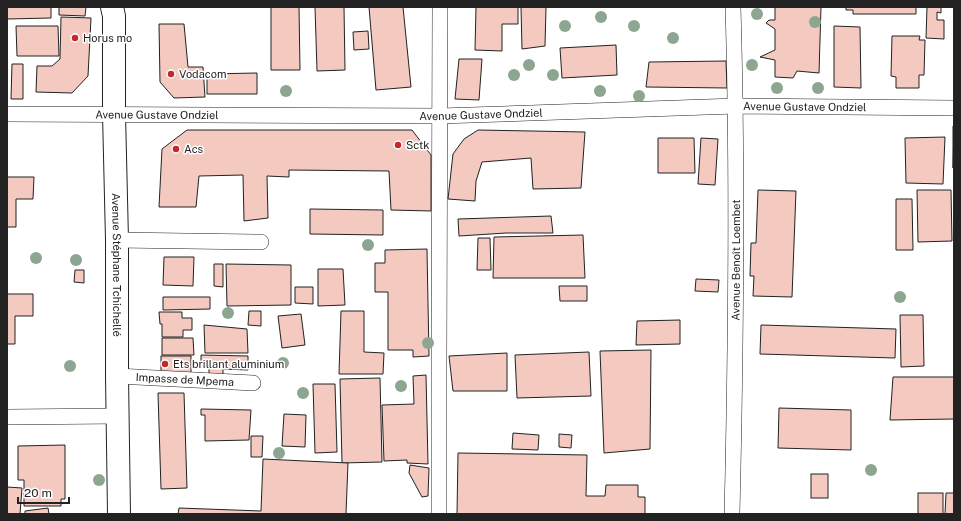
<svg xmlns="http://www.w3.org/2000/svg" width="961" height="521" font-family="'Public Sans',sans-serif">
  <rect width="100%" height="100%" fill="#fff"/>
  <g fill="#f3c9c0" stroke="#222">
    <polygon points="7,7 51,7 51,18 7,19"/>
    <polygon points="59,7 86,7 85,16 59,15"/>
    <polygon points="271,7 299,7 300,70 271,70"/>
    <polygon points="315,7 344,7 345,70 317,71"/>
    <polygon points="369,7 403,7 411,87 376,90"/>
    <polygon points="476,7 518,7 518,24 502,24 502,51 475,50"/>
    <polygon points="521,7 546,7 545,46 522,49"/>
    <polygon points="775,7 821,7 819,73 797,71 793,78 775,77 775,60 760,57 775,50 775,29 766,23 769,20 775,20"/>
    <polygon points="846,7 916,7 916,14 853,14 853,10 846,10"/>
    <polygon points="927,7 941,7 941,13 937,12 937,20 944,20 944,39 926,38"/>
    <polygon points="61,17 91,18 88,76 72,93 36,92 37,66 52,66 60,59"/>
    <polygon points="159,24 184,24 188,67 203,67 205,97 174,98 160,82"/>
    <polygon points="16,26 58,26 59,56 17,56"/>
    <polygon points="834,26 860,27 861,88 834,87"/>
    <polygon points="368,31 369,49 354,50 353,32"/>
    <polygon points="892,36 920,36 919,40 925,40 924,75 919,75 919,88 896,88 896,77 891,76"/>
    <polygon points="616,45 617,75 562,78 560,48"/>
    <polygon points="459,59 482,59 479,100 455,99"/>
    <polygon points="726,61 727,88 646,87 649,62"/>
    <polygon points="12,64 23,64 23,99 11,99"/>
    <polygon points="257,73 257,94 207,94 207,74"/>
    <polygon points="953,126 954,126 953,168"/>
    <polygon points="187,130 412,130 431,155 431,211 391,210 389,171 289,170 289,177 267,176 268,218 244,221 243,175 199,176 196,207 159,207 162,149"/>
    <polygon points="478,130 585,132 581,188 533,189 531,158 482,162 476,181 475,201 448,199 453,154 464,139"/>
    <polygon points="945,137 943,184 906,183 905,138"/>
    <polygon points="658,138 694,138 695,173 658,173"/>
    <polygon points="701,138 718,139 715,185 698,184"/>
    <polygon points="7,177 34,177 33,199 16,199 16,227 7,227"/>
    <polygon points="758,190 796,191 792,297 753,296 754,276 750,276 751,243 756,243"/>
    <polygon points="917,190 951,190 952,241 918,242"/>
    <polygon points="896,199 912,199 913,250 896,250"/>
    <polygon points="310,209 383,210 383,235 310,234"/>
    <polygon points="551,216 553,233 506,233 459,236 458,219"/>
    <polygon points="583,235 585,278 493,278 494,237"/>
    <polygon points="478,238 490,238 491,270 477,270"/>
    <polygon points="427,249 429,356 413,357 413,350 388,350 388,292 375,292 375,263 385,263 385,250"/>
    <polygon points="164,257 194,257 193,286 163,285"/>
    <polygon points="214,264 223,264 223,287 214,286"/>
    <polygon points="226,264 291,265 291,305 227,306"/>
    <polygon points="318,269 343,269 345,305 318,306"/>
    <polygon points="75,270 84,270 84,283 74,282"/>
    <polygon points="696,279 719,280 718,292 695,291"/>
    <polygon points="559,286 587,286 587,301 560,301"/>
    <polygon points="295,287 313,287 313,304 295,303"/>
    <polygon points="7,294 33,294 33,316 15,316 15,344 7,344"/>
    <polygon points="163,297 210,297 210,309 163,310"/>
    <polygon points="249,311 261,311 261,326 248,325"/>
    <polygon points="341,311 364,311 364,352 384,353 383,374 339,374"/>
    <polygon points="159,312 182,312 182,318 192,318 192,330 183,330 183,337 162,337 162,324 160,324"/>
    <polygon points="301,314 305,345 282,348 278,316"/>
    <polygon points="900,315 923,315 924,366 901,367"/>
    <polygon points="680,320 680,344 636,345 637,321"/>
    <polygon points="204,325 247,329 248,353 205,353"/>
    <polygon points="761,325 896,329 895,358 760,354"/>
    <polygon points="162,338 193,338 194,355 162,355"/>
    <polygon points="651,350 650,449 604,453 600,351"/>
    <polygon points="589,352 591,396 517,398 515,355"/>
    <polygon points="507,353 507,391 453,391 449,356"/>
    <polygon points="201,355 248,356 248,370 223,369 223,376 209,375 209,364 201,363"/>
    <rect x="161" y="356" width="30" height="17"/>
    <polygon points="426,375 428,464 407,463 407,460 384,461 382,405 414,404 413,376"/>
    <polygon points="893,377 954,377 954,419 890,420"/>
    <polygon points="380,378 382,462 342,463 340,379"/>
    <polygon points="313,384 335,384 337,452 315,453"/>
    <polygon points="158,393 184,393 187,488 161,489"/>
    <polygon points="779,408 851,410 851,450 778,448"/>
    <polygon points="201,409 251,410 249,440 205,441 205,415 201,415"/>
    <polygon points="284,414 306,415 305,447 282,446"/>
    <polygon points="513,433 539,435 538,450 512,449"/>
    <polygon points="559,434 572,435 571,448 559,447"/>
    <polygon points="251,436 263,436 262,457 251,457"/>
    <polygon points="65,445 65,499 61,499 61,506 24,506 24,480 18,480 18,446"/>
    <polygon points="458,453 587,455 586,496 605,496 606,485 638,485 638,497 645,497 645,514 457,514"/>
    <polygon points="263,459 348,463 346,514 178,514 179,508 261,511"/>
    <polygon points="410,465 429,468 428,496 422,497 409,473"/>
    <rect x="811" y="474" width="17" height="24"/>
    <polygon points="7,487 22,488 20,514 7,514"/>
    <rect x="918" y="493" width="25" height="21"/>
    <polygon points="946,493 954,493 954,514 945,514"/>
    <polygon points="48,508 49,514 25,514 25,511"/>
  </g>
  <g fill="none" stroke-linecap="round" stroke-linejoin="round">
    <defs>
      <g id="street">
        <path id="s1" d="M7 114 440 116 736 106 954 108"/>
        <polyline points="117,240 261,242"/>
        <path id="s2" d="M117 376 253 383"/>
        <polyline points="7,417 118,416"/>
        <polyline points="439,514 439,363 440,7"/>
        <path id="s3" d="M732 514C736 345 738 176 733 7"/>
      </g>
      <g id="highway">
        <path id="s4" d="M112 7 114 16V114L117 240V376L119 514"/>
      </g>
    </defs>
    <use href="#street" stroke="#222" stroke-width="16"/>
    <use href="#highway" stroke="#222" stroke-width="24"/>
    <use href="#street" stroke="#fff" stroke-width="15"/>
    <use href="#highway" stroke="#fff" stroke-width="22"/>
  </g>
  <g fill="#8da692">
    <circle cx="757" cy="14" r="6"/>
    <circle cx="601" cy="17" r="6"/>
    <circle cx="815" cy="22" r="6"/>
    <circle cx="565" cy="26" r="6"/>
    <circle cx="634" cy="26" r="6"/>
    <circle cx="673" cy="38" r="6"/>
    <circle cx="529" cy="65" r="6"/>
    <circle cx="752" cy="65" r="6"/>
    <circle cx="514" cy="75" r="6"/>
    <circle cx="553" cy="75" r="6"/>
    <circle cx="777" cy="88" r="6"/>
    <circle cx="818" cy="88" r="6"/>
    <circle cx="286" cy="91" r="6"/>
    <circle cx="600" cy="91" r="6"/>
    <circle cx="639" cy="96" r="6"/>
    <circle cx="368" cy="245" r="6"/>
    <circle cx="36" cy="258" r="6"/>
    <circle cx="76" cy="260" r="6"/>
    <circle cx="900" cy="297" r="6"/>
    <circle cx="228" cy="313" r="6"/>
    <circle cx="428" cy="343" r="6"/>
    <circle cx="283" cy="363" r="6"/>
    <circle cx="70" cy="366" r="6"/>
    <circle cx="401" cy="386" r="6"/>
    <circle cx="303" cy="393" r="6"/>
    <circle cx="279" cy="453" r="6"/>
    <circle cx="871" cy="470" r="6"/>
    <circle cx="99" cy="480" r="6"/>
  </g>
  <g fill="#c62828" stroke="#fff" stroke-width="1.5">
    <circle cx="75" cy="38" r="4"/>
    <circle cx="171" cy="74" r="4"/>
    <circle cx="398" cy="145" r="4"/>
    <circle cx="176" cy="149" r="4"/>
    <circle cx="165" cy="364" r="4"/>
  </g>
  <g text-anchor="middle" stroke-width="3" stroke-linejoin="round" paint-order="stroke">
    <g font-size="11" fill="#222" stroke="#fff" text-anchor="start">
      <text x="83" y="42">Horus mo</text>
      <text x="179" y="78">Vodacom</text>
      <text x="406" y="149">Sctk</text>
      <text x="184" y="153">Acs</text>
      <text x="173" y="368">Ets brillant aluminium</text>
    </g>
    <g font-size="11" fill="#222" stroke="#fff">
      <text dy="4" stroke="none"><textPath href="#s1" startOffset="798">Avenue Gustave Ondziel</textPath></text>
      <text dy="4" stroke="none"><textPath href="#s1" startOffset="150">Avenue Gustave Ondziel</textPath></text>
      <text dy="4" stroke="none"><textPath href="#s1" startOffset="474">Avenue Gustave Ondziel</textPath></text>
      <text dy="4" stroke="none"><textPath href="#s3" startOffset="254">Avenue Benoît Loembet</textPath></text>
      <text dy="4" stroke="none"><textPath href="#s4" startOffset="258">Avenue Stéphane Tchichellé</textPath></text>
      <text dy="4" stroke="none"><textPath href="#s2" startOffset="68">Impasse de Mpema</textPath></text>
    </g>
  </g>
  <rect width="961" height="521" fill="none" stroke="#222222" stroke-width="16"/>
  <path d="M18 497v6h51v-6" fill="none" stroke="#222222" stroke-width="2"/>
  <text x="24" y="497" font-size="12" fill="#222222" stroke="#ffffff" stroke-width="3" paint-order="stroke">20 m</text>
</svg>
